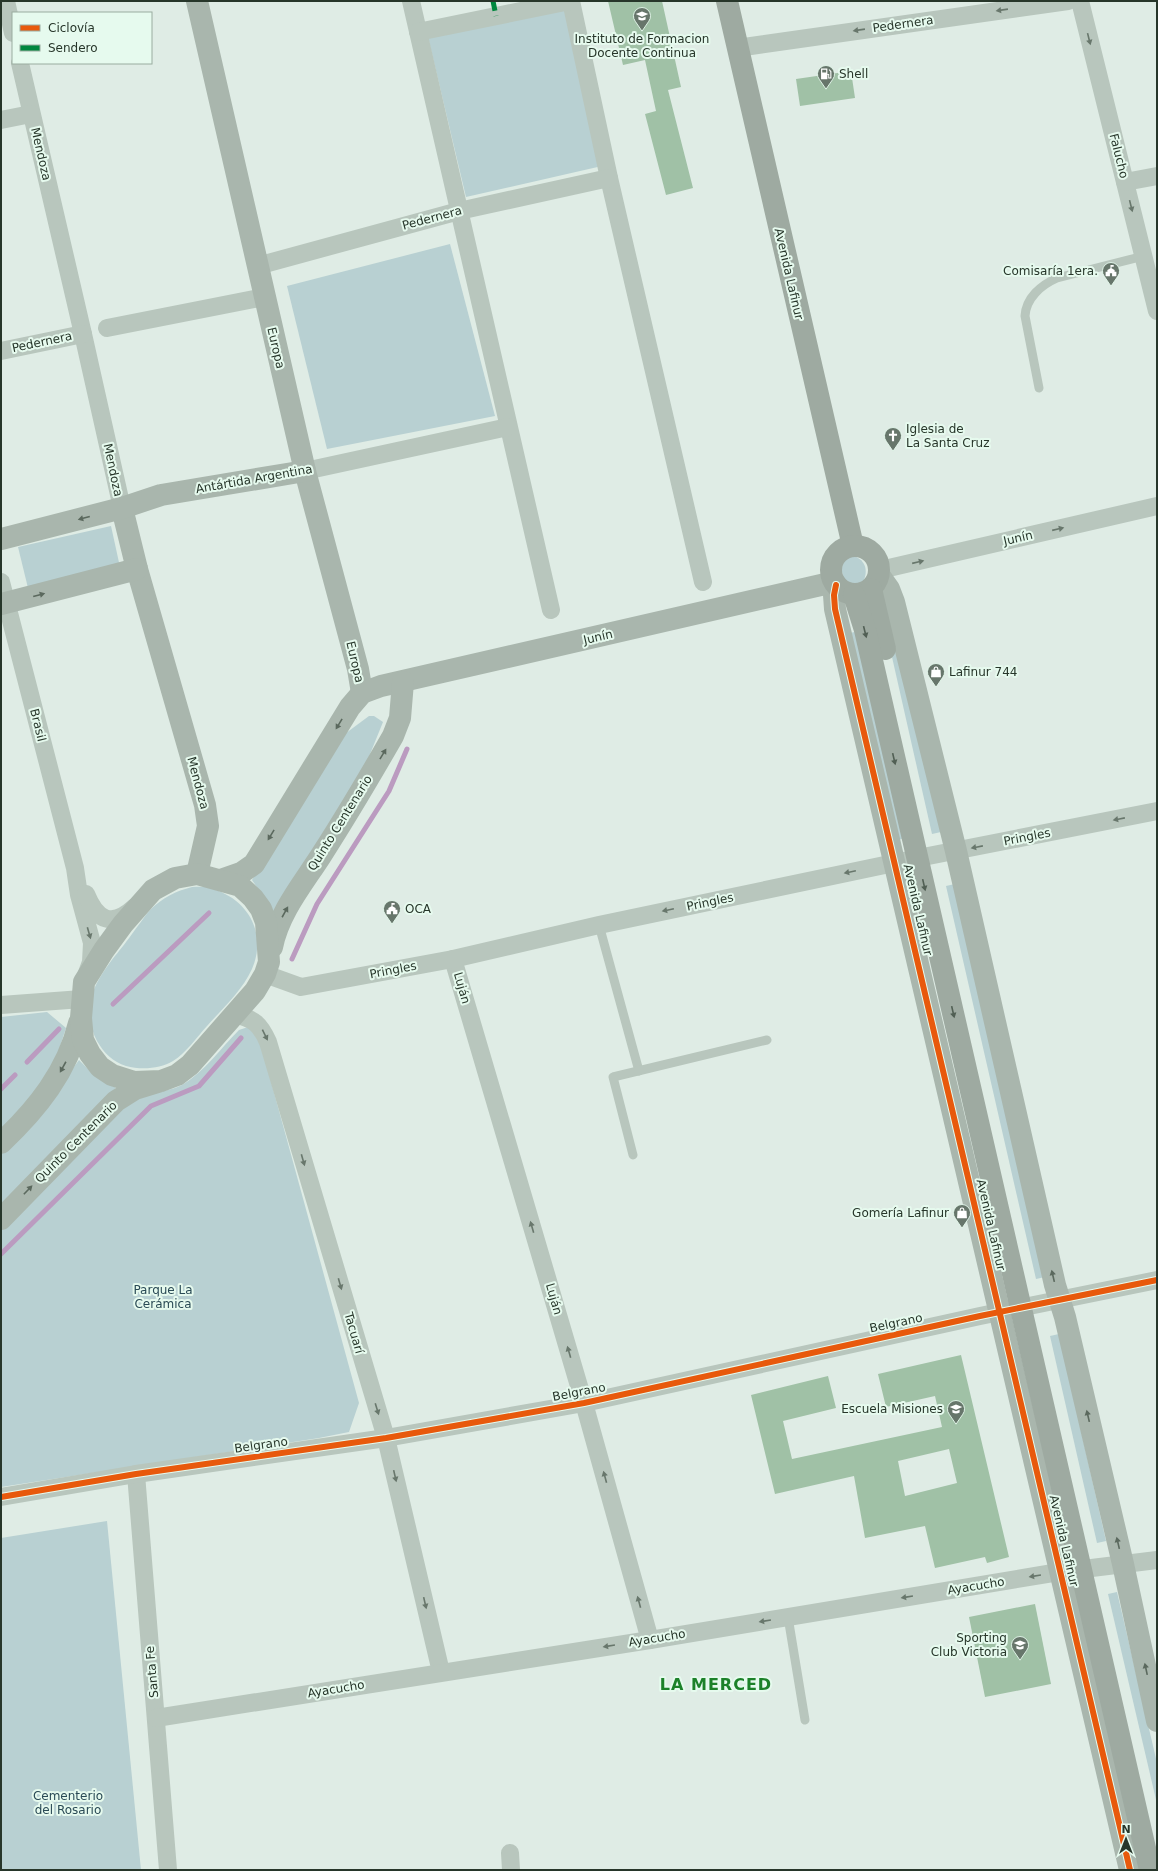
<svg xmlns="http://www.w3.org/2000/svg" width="1158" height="1871" font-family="'DejaVu Sans',sans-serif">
  <rect width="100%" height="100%" fill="#dfece5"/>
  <g fill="#b8d0d2">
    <polygon points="567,9 602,166 466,197 428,37"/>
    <polygon points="450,244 495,416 327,449 287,286"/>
    <polygon points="111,526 120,567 28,588 18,547"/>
    <path d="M848 555C863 556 870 568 863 582L856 586 847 583C840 575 840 563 848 555Z"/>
    <polygon points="894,624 941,832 932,834 885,626"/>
    <polygon points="859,631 906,838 897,840 850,633"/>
    <polygon points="369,716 374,716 383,722 366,764 274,912 252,880 338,739"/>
    <polygon points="955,884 1045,1277 1036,1279 946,886"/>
    <path d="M192 887C199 887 207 886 213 889 249 900 267 934 252 969 242 991 222 1009 207 1026 197 1037 186 1053 173 1061 160 1069 141 1070 126 1066 113 1062 104 1053 97 1041 91 1030 88 1014 91 1000 96 975 118 954 132 934 138 926 144 917 150 910 162 898 176 891 192 887Z"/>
    <polygon points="47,1012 66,1028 51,1074 1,1134 1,1017"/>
    <path d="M248 1027 258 1034 359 1403 349 1432 319 1438 1 1487V1230L120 1110C131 1101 145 1095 159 1092 167 1090 174 1089 182 1085 204 1072 221 1048 239 1030Z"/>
    <polygon points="79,1060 94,1075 116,1088 1,1208 1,1154 36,1119"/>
    <polygon points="1059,1334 1106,1541 1097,1543 1050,1336"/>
    <polygon points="107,1521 141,1870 1,1870 1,1538"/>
    <polygon points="1117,1592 1157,1763 1157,1804 1108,1594"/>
  </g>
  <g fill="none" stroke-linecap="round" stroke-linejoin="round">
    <g stroke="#bb9bc0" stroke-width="5">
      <polyline points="292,959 317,904 389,791 407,749"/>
      <polyline points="113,1004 209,913"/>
      <polyline points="27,1062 59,1029"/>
      <polyline points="1,1089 15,1075"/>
      <polyline points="1,1254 151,1106 199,1086 241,1038"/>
    </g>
  </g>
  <g fill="#a0c1a6" fill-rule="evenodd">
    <polygon points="608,1 662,1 681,87 668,90 693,188 666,195 645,114 656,111 645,60 623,65"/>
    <polygon points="851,71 855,98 800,106 796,79"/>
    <path d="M961 1355 1009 1557 987 1563 985 1557 935 1568 925 1526 865 1538 854 1476 775 1494 751 1395 828 1376 836 1408 783 1421 792 1459 942 1427 935 1396 886 1407 878 1374ZM949 1449 957 1483 905 1496 898 1461Z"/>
    <polygon points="1035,1604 1051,1684 985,1697 969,1617"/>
  </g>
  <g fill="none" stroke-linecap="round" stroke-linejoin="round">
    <g stroke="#b8c6bd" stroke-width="9">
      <path d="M1039 388 1025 316C1026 298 1041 285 1057 278L1144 256"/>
      <polyline points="599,925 639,1071"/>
      <polyline points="633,1155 613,1077 767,1040"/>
      <polyline points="788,1617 805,1720"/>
    </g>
    <g stroke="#b8c6bd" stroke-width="18">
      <polyline points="6,1 13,33"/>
      <polyline points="411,1 551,610"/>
      <polyline points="571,1 609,178 703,582"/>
      <polyline points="1080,1 1157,311"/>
      <polyline points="418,32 570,1"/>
      <polyline points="737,48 1068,1"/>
      <polyline points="20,63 83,334 122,508"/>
      <polyline points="1,120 31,114"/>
      <polyline points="1125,182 1157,176"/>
      <polyline points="257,266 459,211 609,178"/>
      <polyline points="107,328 264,297"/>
      <polyline points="1,351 83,334"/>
      <polyline points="305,471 508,427"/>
      <polyline points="880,570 1157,506"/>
      <polyline points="1,582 75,868 79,895 92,943 91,962 87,973"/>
      <path d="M86 894C97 921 112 928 135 907"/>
      <polyline points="453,959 584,1403 650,1640"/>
      <polyline points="265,974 301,987 453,959 599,925 918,858 1157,811"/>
      <polyline points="1,1005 82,999"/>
      <path d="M235 1014C254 1019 260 1024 268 1042L386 1438 441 1672"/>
      <polyline points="136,1474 168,1870"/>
      <polyline points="1,1497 136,1474 386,1438 584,1403 980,1316 1157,1280"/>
      <polyline points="156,1718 650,1640 1059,1572 1157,1560"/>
      <polyline points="510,1853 511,1870"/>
    </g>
    <g stroke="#a9b6ad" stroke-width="22">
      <polyline points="197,1 305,471 358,669 362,693"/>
      <polyline points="122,508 137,569 205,805 208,826 197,874"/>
      <polyline points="1,539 122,508 161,495 305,471"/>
      <polyline points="879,575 889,589 894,602 956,851 1055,1285 1065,1317 1123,1564 1157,1721"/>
      <polyline points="836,585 834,595 835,609 1130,1870"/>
      <polyline points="1,604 137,569"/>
      <polyline points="221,880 241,873 254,864 350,707 362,693 381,686 834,582"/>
      <path d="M272 947C279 912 303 884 322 854 347 815 370 776 393 736L400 718 403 682"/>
      <path d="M1 1143C37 1109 67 1072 79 1023"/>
      <polyline points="1,1219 116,1101 135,1089 161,1081 177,1075 190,1065 255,991 265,974 269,962 266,922 261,909 253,898 240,886 197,874 175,878 153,890 123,924 104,950 84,982 81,1018 83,1040 90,1054 100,1067 112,1075 134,1082 161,1081"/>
    </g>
    <g stroke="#9eaaa1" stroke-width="22">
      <polyline points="727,1 853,546"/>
      <circle cx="855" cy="570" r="24"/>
      <polyline points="871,589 885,649"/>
      <polyline points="854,595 865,630 1150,1870"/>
    </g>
    <polyline stroke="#00873e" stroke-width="5" stroke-dasharray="10 5" stroke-linecap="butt" points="493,1 496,16"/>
    <defs>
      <g id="cycleway">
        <polyline points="836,585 834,595 835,609 1130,1870"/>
        <polyline points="1,1497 136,1474 386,1438 584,1403 980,1316 1157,1280"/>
      </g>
    </defs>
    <use href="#cycleway" stroke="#e6faee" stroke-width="8"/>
    <use href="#cycleway" stroke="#e8590c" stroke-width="6"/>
  </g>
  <defs><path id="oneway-solid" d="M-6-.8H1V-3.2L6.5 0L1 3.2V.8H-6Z"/></defs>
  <g fill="#68776c">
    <use href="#oneway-solid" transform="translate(1002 10) rotate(172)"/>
    <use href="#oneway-solid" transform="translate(859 30) rotate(172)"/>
    <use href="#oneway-solid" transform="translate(1089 39) rotate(76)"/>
    <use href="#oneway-solid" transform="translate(1131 206) rotate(76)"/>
    <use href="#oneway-solid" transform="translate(1058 529) rotate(-13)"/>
    <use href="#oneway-solid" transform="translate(918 562) rotate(-13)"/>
    <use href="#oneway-solid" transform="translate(1119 819) rotate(169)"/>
    <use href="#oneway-solid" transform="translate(977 847) rotate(169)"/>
    <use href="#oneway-solid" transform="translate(850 872) rotate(168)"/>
    <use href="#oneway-solid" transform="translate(668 910) rotate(168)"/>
    <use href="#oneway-solid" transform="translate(89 933) rotate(74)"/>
    <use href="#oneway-solid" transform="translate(265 1035) rotate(64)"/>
    <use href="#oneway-solid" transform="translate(303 1160) rotate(74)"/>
    <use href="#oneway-solid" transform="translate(532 1227) rotate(-106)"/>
    <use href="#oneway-solid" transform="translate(340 1284) rotate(74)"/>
    <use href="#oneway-solid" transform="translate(569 1352) rotate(-106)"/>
    <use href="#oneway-solid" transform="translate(377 1409) rotate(73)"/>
    <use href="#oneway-solid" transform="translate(395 1476) rotate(77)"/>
    <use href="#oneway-solid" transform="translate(605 1477) rotate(-105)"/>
    <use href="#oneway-solid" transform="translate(1035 1576) rotate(171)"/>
    <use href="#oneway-solid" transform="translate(907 1597) rotate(171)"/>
    <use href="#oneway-solid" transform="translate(639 1602) rotate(-105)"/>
    <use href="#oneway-solid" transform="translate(425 1603) rotate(77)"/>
    <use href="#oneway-solid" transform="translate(765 1621) rotate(171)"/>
    <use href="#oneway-solid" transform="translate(609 1646) rotate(171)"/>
  </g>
  <g fill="#5b695e">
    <use href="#oneway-solid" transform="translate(84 518) rotate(165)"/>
    <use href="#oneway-solid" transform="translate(39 595) rotate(-15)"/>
    <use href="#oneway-solid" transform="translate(339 724) rotate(121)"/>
    <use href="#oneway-solid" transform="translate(383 754) rotate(-59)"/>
    <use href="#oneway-solid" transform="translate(271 835) rotate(121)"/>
    <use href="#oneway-solid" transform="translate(285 912) rotate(-61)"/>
    <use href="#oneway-solid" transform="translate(63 1067) rotate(119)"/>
    <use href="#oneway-solid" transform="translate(28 1190) rotate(-46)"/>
    <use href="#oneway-solid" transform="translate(1053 1276) rotate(-103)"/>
    <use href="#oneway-solid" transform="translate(1088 1416) rotate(-103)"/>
    <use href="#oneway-solid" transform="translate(1118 1543) rotate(-103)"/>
    <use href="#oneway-solid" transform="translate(1146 1669) rotate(-102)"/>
  </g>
  <g fill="#515f54">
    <use href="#oneway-solid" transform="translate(865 632) rotate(76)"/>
    <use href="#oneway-solid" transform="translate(894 759) rotate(77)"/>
    <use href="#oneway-solid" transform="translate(924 885) rotate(77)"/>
    <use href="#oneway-solid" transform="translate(953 1012) rotate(77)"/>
  </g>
  <defs>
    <symbol id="school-pin" viewBox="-11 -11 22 30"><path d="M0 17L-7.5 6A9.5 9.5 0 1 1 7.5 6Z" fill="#67766b" stroke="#e6faee"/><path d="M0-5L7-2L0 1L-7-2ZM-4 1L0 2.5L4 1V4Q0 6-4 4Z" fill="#fff"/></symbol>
    <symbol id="fuel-pin" viewBox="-11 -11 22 30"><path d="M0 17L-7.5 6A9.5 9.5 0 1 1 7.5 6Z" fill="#67766b" stroke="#e6faee"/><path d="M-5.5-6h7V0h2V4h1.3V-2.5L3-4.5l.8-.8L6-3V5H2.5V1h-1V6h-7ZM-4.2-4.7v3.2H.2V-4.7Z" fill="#fff"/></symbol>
    <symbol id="civic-pin" viewBox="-11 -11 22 30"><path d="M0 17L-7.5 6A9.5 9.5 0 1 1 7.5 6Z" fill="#67766b" stroke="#e6faee"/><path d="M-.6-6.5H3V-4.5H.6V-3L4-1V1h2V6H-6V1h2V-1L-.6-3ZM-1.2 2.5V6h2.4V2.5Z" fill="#fff"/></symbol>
    <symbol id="church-pin" viewBox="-11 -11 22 30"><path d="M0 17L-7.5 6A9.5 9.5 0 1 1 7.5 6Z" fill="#67766b" stroke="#e6faee"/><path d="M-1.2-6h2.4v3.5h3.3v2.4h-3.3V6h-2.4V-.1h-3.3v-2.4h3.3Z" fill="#fff"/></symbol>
    <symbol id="shop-pin" viewBox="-11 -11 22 30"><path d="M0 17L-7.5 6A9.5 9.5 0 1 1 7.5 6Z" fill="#67766b" stroke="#e6faee"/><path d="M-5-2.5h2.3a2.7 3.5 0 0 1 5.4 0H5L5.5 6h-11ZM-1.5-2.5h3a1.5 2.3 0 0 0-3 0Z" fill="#fff"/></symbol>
  </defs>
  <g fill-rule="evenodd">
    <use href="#school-pin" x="632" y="6" width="20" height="27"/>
    <use href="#fuel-pin" x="816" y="64" width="20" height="27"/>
    <use href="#civic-pin" x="1101" y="261" width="20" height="27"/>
    <use href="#church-pin" x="883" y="426" width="20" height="27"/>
    <use href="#shop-pin" x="926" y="662" width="20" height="27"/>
    <use href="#civic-pin" x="382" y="899" width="20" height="27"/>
    <use href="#shop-pin" x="952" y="1203" width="20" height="27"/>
    <use href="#school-pin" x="946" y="1399" width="20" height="27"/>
    <use href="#school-pin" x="1010" y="1635" width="20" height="27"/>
  </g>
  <g text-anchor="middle" stroke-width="4" stroke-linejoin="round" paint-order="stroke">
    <g font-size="12" fill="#27362a" stroke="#e6faee">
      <text transform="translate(903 24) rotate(-8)" y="4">Pedernera</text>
      <text transform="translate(41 154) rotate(77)" y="4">Mendoza</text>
      <text transform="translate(1119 156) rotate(76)" y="4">Falucho</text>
      <text transform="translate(432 218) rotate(-15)" y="4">Pedernera</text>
      <text transform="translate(789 274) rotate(77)" y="4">Avenida Lafinur</text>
      <text transform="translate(42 342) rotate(-12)" y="4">Pedernera</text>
      <text transform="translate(276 348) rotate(77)" y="4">Europa</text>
      <text transform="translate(113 470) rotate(78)" y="4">Mendoza</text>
      <text transform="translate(254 479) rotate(-10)" y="4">Antártida Argentina</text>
      <text transform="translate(1018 538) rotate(-13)" y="4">Junín</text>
      <text transform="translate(598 637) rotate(-13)" y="4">Junín</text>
      <text transform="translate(355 662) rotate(77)" y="4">Europa</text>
      <text transform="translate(38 725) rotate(76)" y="4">Brasil</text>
      <text transform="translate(198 783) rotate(75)" y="4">Mendoza</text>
      <text transform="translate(340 823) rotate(-58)" y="4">Quinto Centenario</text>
      <text transform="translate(1027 837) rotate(-11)" y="4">Pringles</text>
      <text transform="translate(710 902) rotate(-12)" y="4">Pringles</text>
      <text transform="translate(918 910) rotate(77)" y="4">Avenida Lafinur</text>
      <text transform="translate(393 970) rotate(-11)" y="4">Pringles</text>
      <text transform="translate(462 988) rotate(74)" y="4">Luján</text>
      <text transform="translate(76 1142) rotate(-45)" y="4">Quinto Centenario</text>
      <text transform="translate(991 1225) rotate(77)" y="4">Avenida Lafinur</text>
      <text transform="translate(554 1299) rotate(74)" y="4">Luján</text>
      <text transform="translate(896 1323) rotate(-12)" y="4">Belgrano</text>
      <text transform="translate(354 1333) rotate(74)" y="4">Tacuarí</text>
      <text transform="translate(579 1392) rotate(-11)" y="4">Belgrano</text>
      <text transform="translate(261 1445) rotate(-8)" y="4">Belgrano</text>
      <text transform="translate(1064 1541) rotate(77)" y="4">Avenida Lafinur</text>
      <text transform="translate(976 1586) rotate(-9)" y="4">Ayacucho</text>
      <text transform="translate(657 1638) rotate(-9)" y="4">Ayacucho</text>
      <text transform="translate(152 1672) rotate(-95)" y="4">Santa Fe</text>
      <text transform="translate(336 1689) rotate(-9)" y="4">Ayacucho</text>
    </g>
    <g font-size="12" fill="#27362a" stroke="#e6faee" text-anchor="start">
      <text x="642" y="43" text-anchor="middle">Instituto de Formacion<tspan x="642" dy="14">Docente Continua</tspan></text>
      <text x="839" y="78">Shell</text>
      <text x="1098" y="275" text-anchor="end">Comisaría 1era.</text>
      <text x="906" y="433">Iglesia de<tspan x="906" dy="14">La Santa Cruz</tspan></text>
      <text x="949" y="676">Lafinur 744</text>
      <text x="405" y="913">OCA</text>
      <text x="949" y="1217" text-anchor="end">Gomería Lafinur</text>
      <text x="943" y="1413" text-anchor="end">Escuela Misiones</text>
      <text x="1007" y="1642" text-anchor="end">Sporting<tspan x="1007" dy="14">Club Victoria</tspan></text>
    </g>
    <g font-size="12" fill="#2a4a55" stroke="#e6faee">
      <text x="163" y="1294">Parque La<tspan x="163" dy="14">Cerámica</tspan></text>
      <text x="68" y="1800">Cementerio<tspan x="68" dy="14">del Rosario</tspan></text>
    </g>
    <g font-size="16" font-weight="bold" letter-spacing="1" fill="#1c8129" stroke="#e6faee">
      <text x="716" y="1690">LA MERCED</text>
    </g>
  </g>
  <rect width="1158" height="1871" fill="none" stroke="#27362a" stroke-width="4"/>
  <rect x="12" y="12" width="140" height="52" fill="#e6faee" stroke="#9aaca0"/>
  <rect x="20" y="25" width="20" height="6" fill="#e8590c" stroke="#9aaca0"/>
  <text x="48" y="32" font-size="12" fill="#27362a">Ciclovía</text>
  <rect x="20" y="45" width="20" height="6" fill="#00873e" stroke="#9aaca0"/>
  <text x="48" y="52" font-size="12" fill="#27362a">Sendero</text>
  <g transform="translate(1126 1839)" stroke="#e6faee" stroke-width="3" paint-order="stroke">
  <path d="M0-3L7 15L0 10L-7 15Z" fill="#27362a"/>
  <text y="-6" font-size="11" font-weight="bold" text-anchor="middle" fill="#27362a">N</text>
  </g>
</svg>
